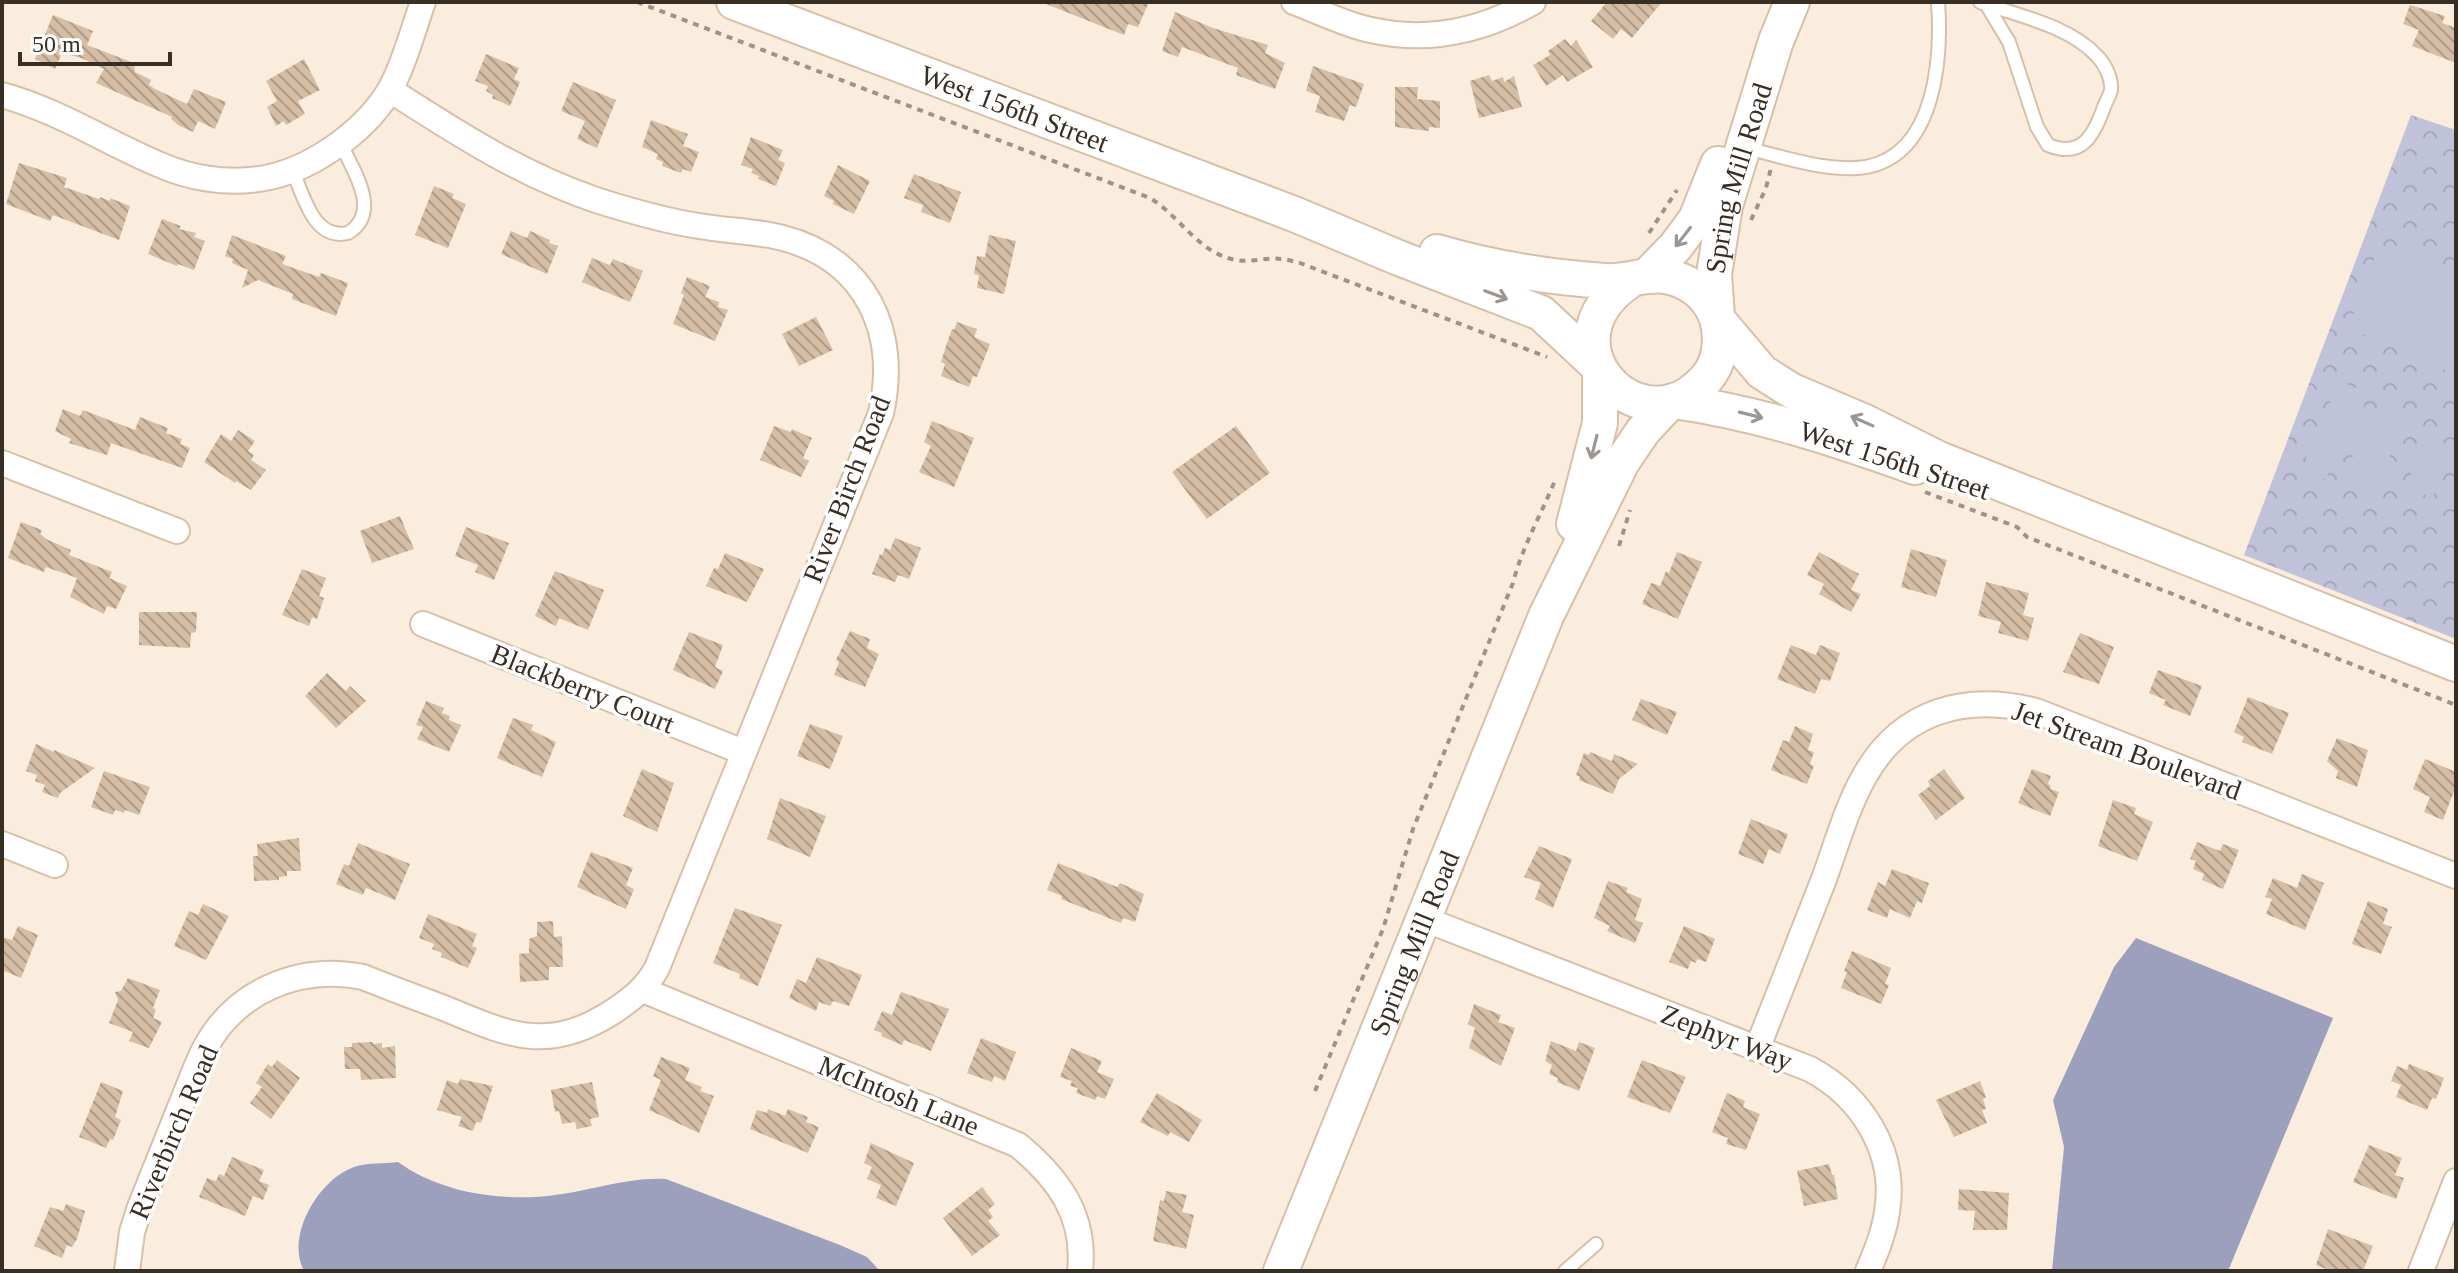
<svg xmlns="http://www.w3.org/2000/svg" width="2458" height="1273" font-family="'Times New Roman',serif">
  <defs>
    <pattern id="forest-crowns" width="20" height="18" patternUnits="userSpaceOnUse" patternTransform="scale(2)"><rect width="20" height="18" fill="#bfc2d9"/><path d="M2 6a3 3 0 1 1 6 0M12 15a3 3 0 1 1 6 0" fill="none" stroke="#a5a7ba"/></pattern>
    <pattern id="building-back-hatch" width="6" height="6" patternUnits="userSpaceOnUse" patternTransform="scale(2)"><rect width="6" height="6" fill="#d5bea5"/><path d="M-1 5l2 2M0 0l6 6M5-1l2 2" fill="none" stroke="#ae9b86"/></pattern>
  </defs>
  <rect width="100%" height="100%" fill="#fbedde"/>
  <polygon fill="url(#forest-crowns)" points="2411,115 2456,130 2456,639 2244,555"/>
  <g fill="#bfc2d9">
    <polygon points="2380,244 2456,273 2456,363 2452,373 2348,328"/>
    <polygon points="2345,383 2363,391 2358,402 2365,405 2337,471 2330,469 2326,480 2308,472 2313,461 2306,458 2334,392 2341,394"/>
    <polygon points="2373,408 2404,421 2377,488 2345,475"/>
    <polygon points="2426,436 2453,447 2433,498 2406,487"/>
  </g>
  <g fill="#9da0bc">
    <polygon points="2136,938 2333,1018 2228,1271 2052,1271 2064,1147 2053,1100 2114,967"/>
    <path d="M398 1162C439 1192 498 1201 548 1196 588 1192 625 1177 666 1179L840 1245 867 1257 880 1271H304C285 1236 319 1179 354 1167 368 1162 384 1164 398 1162Z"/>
  </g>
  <g fill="url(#building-back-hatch)">
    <polygon points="1041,2 1149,2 1138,27 1128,24 1124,35"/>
    <polygon points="1607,2 1662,2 1632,38 1621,29 1613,39 1591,21"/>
    <polygon points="2410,5 2445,16 2442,23 2456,28 2456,63 2412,46 2419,30 2403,24"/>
    <polygon points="1175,12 1213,28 1268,45 1265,53 1285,63 1275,89 1236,75 1238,68 1182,47 1178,57 1162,51"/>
    <polygon points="53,15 93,31 87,45 134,63 135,72 151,80 149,85 155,89 187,104 194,89 226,102 215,129 198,121 193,132 178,125 171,119 172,117 96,83 104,69 81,58 62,53 55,69 35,59"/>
    <polygon points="1565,39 1571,46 1576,40 1593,67 1567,82 1563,75 1546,86 1533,65 1550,55 1548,51"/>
    <polygon points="486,54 519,68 514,79 520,82 510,106 492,98 493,95 486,91 488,86 475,81"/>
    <polygon points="304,59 320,90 298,101 305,114 286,125 284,121 276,126 267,107 277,101 266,81"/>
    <polygon points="1313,66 1364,84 1356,107 1350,105 1344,121 1315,112 1320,96 1306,91"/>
    <polygon points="1489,75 1492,81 1503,77 1504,82 1514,76 1522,107 1479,118 1470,81"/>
    <polygon points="573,82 616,100 597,148 577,139 585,121 561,111"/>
    <polygon points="1395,87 1418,87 1417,99 1440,101 1440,128 1429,127 1429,131 1395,127"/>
    <polygon points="651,120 688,134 683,146 699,152 691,172 683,169 681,173 662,166 663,162 656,159 658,154 642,147"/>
    <polygon points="751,137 783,150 778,160 785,163 776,186 758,179 759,176 751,173 753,169 741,165"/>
    <polygon points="19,163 67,178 64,187 99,199 100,197 110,201 110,198 130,206 119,240 53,215 50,221 6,204"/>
    <polygon points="838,165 870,181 854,214 833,204 834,201 824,196"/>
    <polygon points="914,174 961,192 950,223 921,212 923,205 904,198"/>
    <polygon points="434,186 454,194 452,198 466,204 448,248 415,235"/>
    <polygon points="162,219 181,226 179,229 196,233 194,237 205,241 194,270 178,264 177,266 148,254"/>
    <polygon points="511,231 527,238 530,231 550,240 549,243 558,246 547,274 501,254"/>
    <polygon points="232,235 286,256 282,264 319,277 321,273 348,283 336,316 292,299 293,294 258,280 242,288 248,270 232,263 233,259 225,256"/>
    <polygon points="989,235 1016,241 1004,294 977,288 979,275 974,274 977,256 985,257"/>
    <polygon points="592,258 610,265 613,259 643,271 630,302 582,282"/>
    <polygon points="687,277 710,286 705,297 719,302 718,307 728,310 715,341 673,324 684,295 681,293"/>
    <polygon points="816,317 833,350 799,366 782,334"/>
    <polygon points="957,322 977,329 974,337 990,344 977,377 973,376 969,387 941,376 945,364 941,362 946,346 952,329 954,330"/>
    <polygon points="63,409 80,416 83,410 135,430 140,417 168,428 166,433 182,439 180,444 190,448 182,468 111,443 107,455 69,443 71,439 55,431"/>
    <polygon points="932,421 974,438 954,487 919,472 931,446 924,442"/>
    <polygon points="774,426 791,432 792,429 812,438 803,458 809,461 801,477 760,460"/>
    <polygon points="1236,426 1270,473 1207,519 1172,472"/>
    <polygon points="238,430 255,441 248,451 254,455 251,460 266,470 251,490 236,481 235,483 204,462 221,434 231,441"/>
    <polygon points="400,516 414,549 372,563 360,531"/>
    <polygon points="21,522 42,530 40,534 46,539 71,550 69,555 112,572 109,578 127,586 116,609 107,606 104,614 70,597 77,578 46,567 44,572 8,558"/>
    <polygon points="466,527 509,543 494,580 475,572 478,565 455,556"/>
    <polygon points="895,538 921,548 909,579 898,575 895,582 872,574 880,554 882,555 885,548 890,550"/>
    <polygon points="1911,549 1947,560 1936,597 1901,587"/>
    <polygon points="1677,552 1702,562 1678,619 1642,604 1651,583 1660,586 1666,571 1669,573"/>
    <polygon points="1819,552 1859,574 1851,590 1861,594 1851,612 1819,594 1824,584 1807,575"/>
    <polygon points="725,553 764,569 747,602 706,586 714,568 718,569"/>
    <polygon points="302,569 326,578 319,596 324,598 317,619 312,617 309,626 282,615"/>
    <polygon points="555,571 604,590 588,630 559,618 556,626 535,616"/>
    <polygon points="1986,582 2029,593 2023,615 2034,618 2028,641 1998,633 2001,622 1978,616"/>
    <polygon points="139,612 197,612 196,632 191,633 190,648 139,645"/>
    <polygon points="850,631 870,639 867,648 879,654 865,687 834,675 839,662 836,660"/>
    <polygon points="689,632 723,645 715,667 723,671 715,689 673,670"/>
    <polygon points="2080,633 2114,647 2099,684 2063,672"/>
    <polygon points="1791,645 1816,655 1820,645 1840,653 1830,681 1821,679 1815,694 1777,679"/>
    <polygon points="2158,670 2202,686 2190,716 2163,705 2166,700 2149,693"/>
    <polygon points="327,673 346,691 350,686 366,701 336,728 305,696"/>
    <polygon points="2248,697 2289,713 2272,754 2242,742 2244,737 2234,732"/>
    <polygon points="1641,699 1677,712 1667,735 1632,720"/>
    <polygon points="426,701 444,708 442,713 450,716 449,720 461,725 449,752 417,739 423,727 416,725"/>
    <polygon points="513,718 533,725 531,730 556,742 542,777 497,758"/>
    <polygon points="810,724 843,736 830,769 797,756"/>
    <polygon points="1795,726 1813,734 1808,750 1814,752 1810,764 1814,766 1807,784 1771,770 1783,740 1789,742"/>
    <polygon points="2337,738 2368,750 2357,787 2336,778 2338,771 2327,761"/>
    <polygon points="36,744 54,752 54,750 95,768 60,793 58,798 42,792 45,785 35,781 37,775 26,771"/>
    <polygon points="1590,752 1612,761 1614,754 1638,764 1619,779 1613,794 1579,780 1580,777 1576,775 1584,753 1589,755"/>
    <polygon points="2425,759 2456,772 2456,786 2443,820 2424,812 2430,797 2413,789"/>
    <polygon points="642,769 674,783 657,832 623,816"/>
    <polygon points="1944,769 1965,798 1936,820 1918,795 1930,786 1928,781"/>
    <polygon points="2032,769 2051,776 2048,784 2051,786 2050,789 2059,792 2050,816 2018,803"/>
    <polygon points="104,771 150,787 139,815 125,810 124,813 115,810 113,815 91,807"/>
    <polygon points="780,798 826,816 810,857 767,839"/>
    <polygon points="2113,800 2136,808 2134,814 2153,822 2137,861 2098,846"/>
    <polygon points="1751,819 1788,834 1780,854 1769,849 1763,864 1738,854"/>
    <polygon points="299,838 301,871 287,871 287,876 279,877 279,880 254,881 253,856 258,856 257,844"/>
    <polygon points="2197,842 2220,851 2223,844 2239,850 2223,889 2202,880 2204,874 2193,869 2196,861 2190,859"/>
    <polygon points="358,843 410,864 395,900 366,888 363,895 336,884 344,864 349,866"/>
    <polygon points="1539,846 1572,859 1553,908 1535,899 1541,883 1524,877"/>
    <polygon points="591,852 633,868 626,885 634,889 626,909 577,887"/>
    <polygon points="1058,863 1117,887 1120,883 1144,894 1135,922 1123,918 1121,923 1061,899 1062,896 1047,890"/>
    <polygon points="1892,869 1929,883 1922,903 1917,901 1910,918 1890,909 1887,918 1867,910 1878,882 1885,886"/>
    <polygon points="2302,874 2324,883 2305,930 2266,914 2272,899 2265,897 2273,878 2297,888"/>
    <polygon points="1608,881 1628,888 1626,892 1642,899 1635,920 1643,923 1635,943 1607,931 1610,926 1594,918"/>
    <polygon points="2368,901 2388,909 2383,924 2392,927 2381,954 2352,944"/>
    <polygon points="203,904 229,916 206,960 174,946 189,911 198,915"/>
    <polygon points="735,908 782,925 758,986 739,978 740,974 713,963"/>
    <polygon points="428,914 477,934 472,946 477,948 468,968 441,957 442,953 432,949 434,944 419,938"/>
    <polygon points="553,921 554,937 562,936 563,967 549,967 549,980 520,982 519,954 529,953 529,939 537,936 537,922"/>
    <polygon points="18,926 38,935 21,978 2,970 2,937 12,940"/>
    <polygon points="1684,926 1715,939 1706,962 1697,959 1696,963 1691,961 1688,969 1669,962"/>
    <polygon points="1852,951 1891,968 1885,984 1889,985 1881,1004 1841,988 1847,972 1844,971"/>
    <polygon points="817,957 862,975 849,1006 833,1001 830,1006 819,1002 816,1011 789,998 797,979 806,983"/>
    <polygon points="128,978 160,990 153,1008 156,1010 153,1018 162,1022 149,1048 129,1041 133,1032 109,1023 118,1000 115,992 121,991"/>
    <polygon points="901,992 949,1009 931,1051 904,1040 902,1045 881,1036 882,1033 874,1030 882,1011 892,1015"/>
    <polygon points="1474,1004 1501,1015 1498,1022 1515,1028 1501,1066 1469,1048 1475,1028 1468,1024"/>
    <polygon points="981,1038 1016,1052 1005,1081 994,1076 992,1082 967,1073"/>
    <polygon points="1551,1041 1576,1051 1579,1042 1595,1048 1579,1091 1557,1082 1558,1078 1549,1074 1552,1065 1545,1061"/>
    <polygon points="373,1042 373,1044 382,1043 382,1048 395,1046 396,1078 361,1080 360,1069 345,1069 344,1047 352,1047 352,1043"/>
    <polygon points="1071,1048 1102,1061 1097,1072 1114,1079 1105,1099 1097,1096 1095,1100 1076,1093 1078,1088 1070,1086 1072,1081 1060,1077"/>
    <polygon points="661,1057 690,1068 685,1080 702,1087 700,1091 714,1096 699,1133 649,1110 661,1080 653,1076"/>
    <polygon points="277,1060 300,1078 271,1119 250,1103 262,1087 256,1083 268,1064 272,1067"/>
    <polygon points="1642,1060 1686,1077 1670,1113 1627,1097"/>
    <polygon points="2409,1064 2444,1078 2436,1099 2432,1098 2427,1110 2396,1097 2401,1085 2391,1081 2397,1066 2407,1070"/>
    <polygon points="460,1079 493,1086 481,1123 476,1122 473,1131 458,1126 462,1117 437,1110 447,1080 458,1084"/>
    <polygon points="1980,1081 1986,1097 1983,1099 1986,1109 1982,1110 1987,1123 1954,1137 1936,1100"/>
    <polygon points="101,1082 123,1091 115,1117 121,1120 113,1140 110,1139 106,1148 79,1137"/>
    <polygon points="592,1082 599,1117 590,1119 592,1126 577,1129 575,1122 562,1124 559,1111 555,1112 551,1090"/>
    <polygon points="1157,1093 1202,1120 1189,1142 1170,1132 1168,1136 1140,1122"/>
    <polygon points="1727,1093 1745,1101 1743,1107 1760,1114 1746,1150 1726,1144 1728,1138 1712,1132"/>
    <polygon points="768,1109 785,1116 788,1109 808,1117 806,1122 819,1127 808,1153 750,1129 757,1110 767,1113"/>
    <polygon points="871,1143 914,1163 896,1206 876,1198 881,1185 867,1179 872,1167 864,1163"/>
    <polygon points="2369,1145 2402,1158 2395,1175 2404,1178 2396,1199 2353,1182"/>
    <polygon points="232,1157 264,1170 259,1181 269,1185 263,1200 253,1196 245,1216 199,1197 207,1178 216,1181 219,1174 224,1176"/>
    <polygon points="1829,1164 1832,1175 1834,1175 1838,1199 1804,1206 1797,1171"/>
    <polygon points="982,1187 995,1204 988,1210 993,1217 988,1221 1000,1235 972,1256 943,1218"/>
    <polygon points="1959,1189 2009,1193 2007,1230 1973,1230 1975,1211 1958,1210"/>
    <polygon points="1166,1191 1187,1195 1182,1212 1194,1215 1186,1249 1153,1241 1160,1200 1164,1201"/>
    <polygon points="66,1204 85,1211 77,1239 72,1247 67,1245 62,1258 34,1246 50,1207 63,1211"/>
    <polygon points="2328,1229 2373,1246 2363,1271 2331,1271 2316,1265"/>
  </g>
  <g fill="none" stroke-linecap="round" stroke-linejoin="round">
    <defs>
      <g id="lane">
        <path d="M1980 2C2018 16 2068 25 2097 56 2105 64 2112 78 2111 90 2110 95 2106 102 2104 107 2094 135 2082 159 2048 145L2037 127 2009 42 1986 4"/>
        <path d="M1745 148C1782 156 1827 173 1866 167 1936 154 1942 57 1938 2"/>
        <path d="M292 169C303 194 313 241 348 233 383 212 352 169 340 142"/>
        <polyline points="1565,1271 1596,1244"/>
      </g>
      <g id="street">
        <path d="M1294 2C1319 11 1345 25 1371 30 1428 43 1482 31 1533 2"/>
        <path d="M2 95C57 110 106 142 158 164 189 178 225 184 259 179 308 172 362 134 388 93 403 68 413 30 423 2"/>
        <polyline points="2,463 177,531"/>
        <polyline points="423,624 743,752"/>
        <polyline points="2,844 55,865"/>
        <path d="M1424 919 1810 1069C1862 1097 1897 1152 1887 1212 1884 1233 1876 1252 1868 1271"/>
        <path d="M643 990 1018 1145C1059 1179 1086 1216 1080 1271"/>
        <path d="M1757 1049C1779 992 1802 936 1824 879 1836 846 1847 807 1864 777 1901 710 1966 693 2036 711L2456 876"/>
        <path d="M127 1271 132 1232 140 1207C153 1174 166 1142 179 1110 187 1091 194 1071 203 1052 233 992 298 964 363 977 390 988 417 998 444 1008 509 1035 548 1054 614 1011 633 998 646 988 657 968L881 413C899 333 867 260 783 238 756 231 727 231 699 226 665 221 631 211 599 201 523 176 457 133 390 90"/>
        <polyline points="2421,1271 2456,1181"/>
      </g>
      <g id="secondary">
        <path id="s1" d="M734 2 1294 214 1399 258 1541 313 1598 366"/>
        <path d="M1437 252C1491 268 1548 277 1605 281 1627 283 1650 271 1670 277 1683 280 1698 288 1706 299 1720 315 1722 336 1718 356 1715 368 1708 378 1699 386 1636 445 1540 343 1628 282"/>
        <polyline points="1648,275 1676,246 1696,219 1718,164"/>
        <path id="s2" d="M1717 317 1714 274 1725 206 1776 41 1792 2"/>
        <polyline points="1718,320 1762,372 1792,391 1865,422 1939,459 2456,664"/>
        <path d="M1674 401C1758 413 1836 439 1915 467"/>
        <polyline points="1574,524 1600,423 1600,370"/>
        <path id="s3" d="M1281 1271 1546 616 1622 462 1643 431 1670 402"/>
      </g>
    </defs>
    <use href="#lane" stroke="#d7c0a7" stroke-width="16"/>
    <use href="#street" stroke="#d7c0a7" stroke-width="28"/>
    <use href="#secondary" stroke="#d7c0a7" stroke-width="38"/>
    <g stroke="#9f9387" stroke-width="4" stroke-dasharray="6 6" stroke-linecap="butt">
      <path d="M637 2 1150 198C1181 217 1198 253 1236 260 1251 263 1267 257 1281 259 1287 259 1294 262 1300 263L1547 357"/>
      <polyline points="1751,220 1766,188 1771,168"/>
      <polyline points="1649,233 1677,190"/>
      <polyline points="1925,492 2017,527 2027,537 2456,705"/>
      <polyline points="1619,546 1630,510"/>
      <path d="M1315 1091 1383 929 1413 829 1513 583C1522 547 1542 513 1556 478"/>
    </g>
    <use href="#lane" stroke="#fff" stroke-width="12"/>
    <use href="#street" stroke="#fff" stroke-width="24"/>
    <use href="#secondary" stroke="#fff" stroke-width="34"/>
  </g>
  <defs><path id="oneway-shaft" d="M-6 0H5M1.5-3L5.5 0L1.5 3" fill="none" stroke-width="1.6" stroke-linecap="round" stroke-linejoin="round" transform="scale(2)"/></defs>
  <g stroke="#9b9692">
    <use href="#oneway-shaft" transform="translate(1683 237) rotate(128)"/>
    <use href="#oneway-shaft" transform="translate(1496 295) rotate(21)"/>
    <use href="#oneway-shaft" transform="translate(1751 415) rotate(14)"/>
    <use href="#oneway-shaft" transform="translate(1862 421) rotate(-156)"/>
    <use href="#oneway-shaft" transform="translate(1594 447) rotate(104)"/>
  </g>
  <g text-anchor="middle" stroke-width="7" stroke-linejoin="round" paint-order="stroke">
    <g font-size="28" fill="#372e24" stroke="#fff">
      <text dy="10" stroke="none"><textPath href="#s1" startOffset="300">West 156th Street</textPath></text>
      <text dy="10" stroke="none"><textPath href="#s2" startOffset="142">Spring Mill Road</textPath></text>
      <text transform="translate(1895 460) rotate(18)" y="10">West 156th Street</text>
      <text transform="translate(846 489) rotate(-69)" y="10">River Birch Road</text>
      <text transform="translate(583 688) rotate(22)" y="10">Blackberry Court</text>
      <text transform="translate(2127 750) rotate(20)" y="10">Jet Stream Boulevard</text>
      <text dy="10" stroke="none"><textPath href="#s3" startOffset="354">Spring Mill Road</textPath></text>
      <text transform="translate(1727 1037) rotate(21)" y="10">Zephyr Way</text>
      <text transform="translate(899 1095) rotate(22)" y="10">McIntosh Lane</text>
      <text transform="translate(173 1132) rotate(-67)" y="10">Riverbirch Road</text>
    </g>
  </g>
  <rect width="2458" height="1273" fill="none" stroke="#372e24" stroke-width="8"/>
  <path d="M20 52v12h150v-12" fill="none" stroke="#372e24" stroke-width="4"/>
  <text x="32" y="52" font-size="24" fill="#372e24" stroke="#ffffff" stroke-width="6" paint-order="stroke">50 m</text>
</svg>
